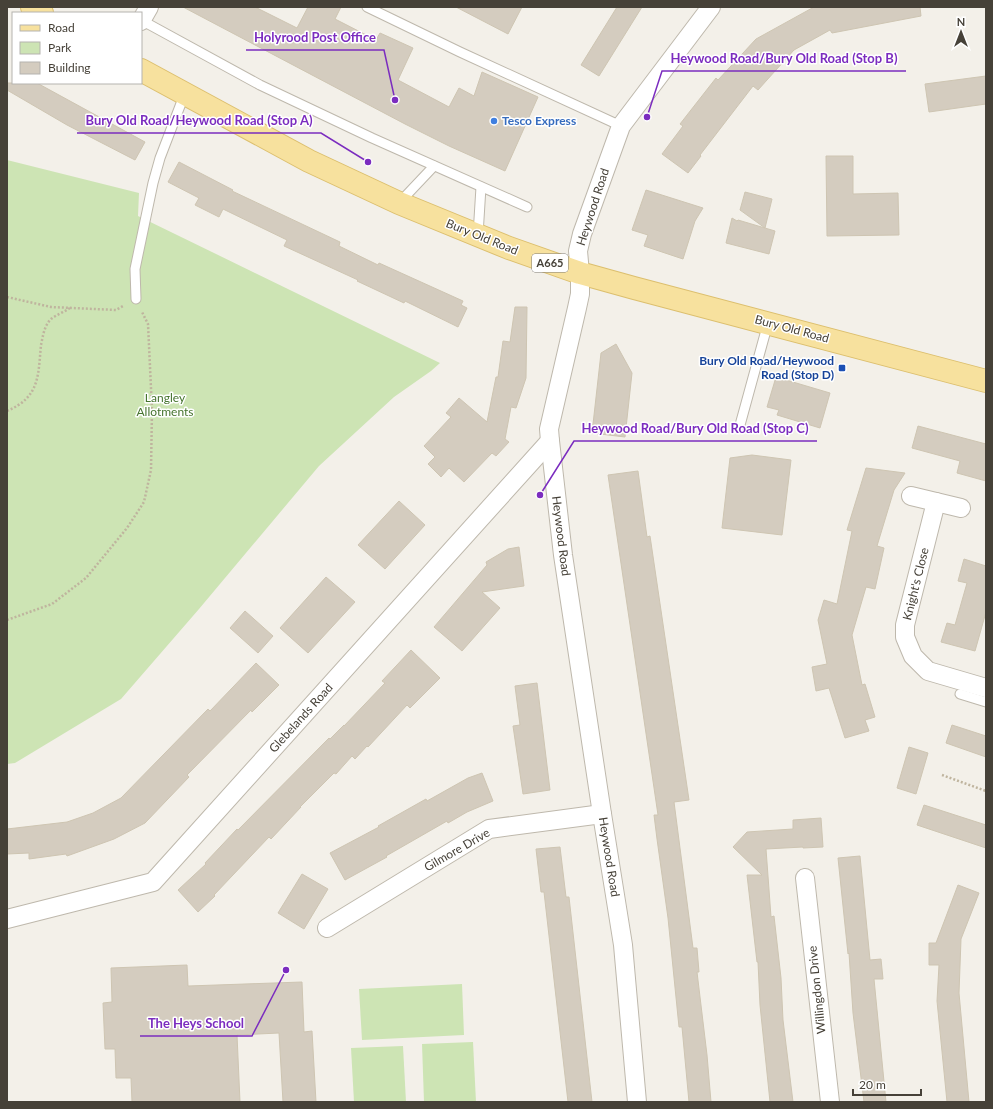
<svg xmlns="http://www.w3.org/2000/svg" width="993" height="1109" font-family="Lato,sans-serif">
  <rect width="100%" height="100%" fill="#f3f0e9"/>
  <g fill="#cde4b4">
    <polygon points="7,160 139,193 138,216 440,363 431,371 394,397 319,466 199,609 121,699 15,763 7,764"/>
    <polygon points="462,984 464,1035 362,1040 359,989"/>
    <polygon points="473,1042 476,1102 424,1102 422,1044"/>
    <polygon points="403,1046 406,1102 354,1102 351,1048"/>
  </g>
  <g fill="#d4ccbf" stroke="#cec5b2">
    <polygon points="183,7 255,7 297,28 308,7 341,7 335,19 376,40 380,33 413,48 398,80 449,107 459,88 474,96 482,72 538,97 505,171 449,146 405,124"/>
    <polygon points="456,7 522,7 508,34"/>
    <polygon points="617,7 642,7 599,76 581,65"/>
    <polygon points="814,7 920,7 921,16 832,33 830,30 794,50 758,90 753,86 700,155 701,156 688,173 662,154 683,126 680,124 716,78 718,80 756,39"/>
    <polygon points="986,76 986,104 929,112 925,84"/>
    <polygon points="7,83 37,83 145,142 135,160 67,125 7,90"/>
    <polygon points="826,156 853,156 853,194 898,193 899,235 827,236"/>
    <polygon points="179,162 233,190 232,191 340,242 339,246 378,265 379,263 463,301 461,305 467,308 458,327 405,301 404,303 357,281 358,280 284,246 287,240 223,209 219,217 195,205 199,198 168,182"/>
    <polygon points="646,190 703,208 695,221 683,259 644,246 648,235 632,230"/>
    <polygon points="745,192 772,199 765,228 740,210"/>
    <polygon points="732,218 737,221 738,220 775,231 769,254 726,243"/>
    <polygon points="515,307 527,307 526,378 516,408 511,407 505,439 509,442 496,456 492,453 464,482 449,468 441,477 428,464 435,457 424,446 451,417 446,413 459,398 487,422 496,377 498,377 503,341 510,342"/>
    <polygon points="616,344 632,373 625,437 592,433 601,353"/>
    <polygon points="776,377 830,393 820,428 777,415 779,410 767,407"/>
    <polygon points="918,426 986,444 986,481 957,473 960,461 912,448"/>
    <polygon points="752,455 791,460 782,535 722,528 730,458"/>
    <polygon points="866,468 905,473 894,490 877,546 884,548 875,589 866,587 852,635 862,685 865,684 875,717 865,720 869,731 845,738 829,688 816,691 812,667 827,664 818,620 824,600 837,604 852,531 847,530"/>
    <polygon points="638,471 647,537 650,536 689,800 674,802 693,948 697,948 699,972 697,972 707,1055 711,1102 689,1102 682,1027 679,1027 668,918 657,839 654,815 658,815 608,475"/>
    <polygon points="399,501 425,525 385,569 358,545"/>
    <polygon points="519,547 524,586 482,592 500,608 462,651 434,627 487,565 486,562 508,549"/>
    <polygon points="964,559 986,566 986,612 975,651 941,642 947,623 955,625 967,583 958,581"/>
    <polygon points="326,577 355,602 308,653 280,628"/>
    <polygon points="245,611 273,636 258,653 230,628"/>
    <polygon points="411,650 440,678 410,708 407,705 368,747 367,746 355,759 352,756 336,774 334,773 300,807 301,807 271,839 269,837 214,895 215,896 198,912 178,890 206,864 205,863 237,829 238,830 329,738 330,739 344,725 344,726 385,683 382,681"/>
    <polygon points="256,663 279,685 252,712 251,710 187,775 189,777 145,823 114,839 67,856 66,854 29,859 29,853 7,854 7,829 67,822 93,813 121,798 208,709 210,711"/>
    <polygon points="537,683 550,790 523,794 513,726 520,725 515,686"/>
    <polygon points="952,725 986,736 986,757 946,743"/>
    <polygon points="909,747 928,753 916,794 897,788"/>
    <polygon points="482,773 493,801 467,812 448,823 447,821 386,856 387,857 345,880 330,853 379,827 378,826 426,799 427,801 468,778"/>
    <polygon points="924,805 986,825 986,848 917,825"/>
    <polygon points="821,818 823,847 803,848 803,847 766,849 771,917 774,916 781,978 783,1020 793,1102 770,1102 760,1005 758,962 757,962 747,875 762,875 733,847 747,832 793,829 793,820"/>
    <polygon points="560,847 566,897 569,897 592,1102 568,1102 544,892 541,892 536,849"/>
    <polygon points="860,856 870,960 881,959 883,979 874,979 886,1102 864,1102 853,1013 849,953 848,954 838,858"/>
    <polygon points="302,874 328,889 304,929 278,913"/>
    <polygon points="958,885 979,893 961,939 959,993 969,1102 947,1102 937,1001 939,965 929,965 929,943 936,943"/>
    <polygon points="187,965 188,986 302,982 304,1032 312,1031 316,1102 283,1102 279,1033 237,1035 240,1102 132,1102 131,1078 116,1078 115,1049 105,1049 103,1003 112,1002 111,968"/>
  </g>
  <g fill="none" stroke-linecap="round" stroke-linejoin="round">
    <defs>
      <g id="service">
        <polyline points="367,7 460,52 621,126"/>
        <polyline points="141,20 260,85 372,138 527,207"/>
        <polyline points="399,203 434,166"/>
        <polyline points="478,235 481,187"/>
        <polyline points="136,299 135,269 153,183 160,158 185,93"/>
        <polyline points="740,425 768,323"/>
        <polyline points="960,694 986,702"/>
      </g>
      <g id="minor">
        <polyline points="141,21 149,7"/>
        <polyline points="911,496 961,508"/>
        <polyline points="936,502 905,625 905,637 913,656 928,671 986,688"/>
        <polyline points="805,878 830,1102"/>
        <polyline points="7,919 153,882 550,441"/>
        <polyline points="327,928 489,829 602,814"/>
        <polyline points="637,1102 623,945 602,814 563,555 550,441 549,429 577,308 580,294 580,273 578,251 582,234 621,126 711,7"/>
      </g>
      <g id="primary">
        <polyline points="32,7 42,13"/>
        <polyline points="141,70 309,161 399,203 509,248 580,273 634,288 986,381"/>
      </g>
    </defs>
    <use href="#service" stroke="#beb8ac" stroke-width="11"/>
    <use href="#minor" stroke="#beb8ac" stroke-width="20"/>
    <use href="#primary" stroke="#dcbf6e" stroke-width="24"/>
    <g stroke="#bfb49e" stroke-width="2.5" stroke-dasharray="2 2" stroke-linecap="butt">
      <polyline points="7,297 51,307 116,310 123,306"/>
      <path d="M7 411C40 397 38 376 41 345 43 336 44 326 51 319 56 315 64 312 70 308"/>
      <polyline points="7,620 52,604 86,578 127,528 144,502 151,470 152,410 148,324 142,312"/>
      <polyline points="942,775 986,791"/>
    </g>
    <use href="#service" stroke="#fff" stroke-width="9"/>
    <use href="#minor" stroke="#fff" stroke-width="18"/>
    <use href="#primary" stroke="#f7e19e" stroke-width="22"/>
  </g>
  <circle fill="#3f7fe0" stroke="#fff" stroke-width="1.5" cx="494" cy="121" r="4"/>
  <rect fill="#1a4fb4" stroke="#fff" stroke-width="1.5" x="838" y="364" width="8" height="8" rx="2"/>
  <g text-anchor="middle" stroke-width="3" stroke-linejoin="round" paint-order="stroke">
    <rect fill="#fff" stroke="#7e7a74" stroke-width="1" x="532" y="254" width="36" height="18" rx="3"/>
    <g font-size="11" font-weight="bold" fill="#464138">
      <text x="550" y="267">A665</text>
    </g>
    <g font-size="12" font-weight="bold" fill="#366cbe" stroke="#fff" text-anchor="start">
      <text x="502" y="125">Tesco Express</text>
    </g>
    <g font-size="12" fill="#464138" stroke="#fff">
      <text transform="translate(593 207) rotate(-72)" y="4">Heywood Road</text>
      <text transform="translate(482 237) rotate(22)" y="4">Bury Old Road</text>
      <text transform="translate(792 329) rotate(15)" y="4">Bury Old Road</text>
      <text transform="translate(561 536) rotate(83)" y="4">Heywood Road</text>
      <text transform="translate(916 584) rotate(-76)" y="4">Knight's Close</text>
      <text transform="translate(301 718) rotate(-48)" y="4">Glebelands Road</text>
      <text transform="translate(457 850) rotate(-30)" y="4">Gilmore Drive</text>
      <text transform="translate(609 857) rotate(81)" y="4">Heywood Road</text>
      <text transform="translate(817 990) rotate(-96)" y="4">Willingdon Drive</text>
    </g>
    <g font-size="12" font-weight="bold" fill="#164399" stroke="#fff" text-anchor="end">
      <text x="834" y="365">Bury Old Road/Heywood<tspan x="834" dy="14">Road (Stop D)</tspan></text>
    </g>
    <g font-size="12" fill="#46742f" stroke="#fff">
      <text x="165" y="402">Langley<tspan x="165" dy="14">Allotments</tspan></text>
    </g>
  </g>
  <path fill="none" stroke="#7b2cbf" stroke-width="1.5" d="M395 100L384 50H246M647 117L662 71H906M368 162L321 133H77M540 495L574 441H817M286 970L252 1036H140"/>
  <g fill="#7b2cbf" stroke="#fff" stroke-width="1.5">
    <circle cx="395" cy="100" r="4"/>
    <circle cx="647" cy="117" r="4"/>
    <circle cx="368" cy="162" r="4"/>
    <circle cx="540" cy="495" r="4"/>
    <circle cx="286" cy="970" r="4"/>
  </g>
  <g font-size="13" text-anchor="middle" font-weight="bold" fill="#7b2cbf" stroke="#fff" stroke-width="3" stroke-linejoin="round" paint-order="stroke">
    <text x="315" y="42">Holyrood Post Office</text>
    <text x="784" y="63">Heywood Road/Bury Old Road (Stop B)</text>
    <text x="199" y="125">Bury Old Road/Heywood Road (Stop A)</text>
    <text x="695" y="433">Heywood Road/Bury Old Road (Stop C)</text>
    <text x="196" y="1028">The Heys School</text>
  </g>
  <rect width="993" height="1109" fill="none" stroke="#464138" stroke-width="16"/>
  <rect x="12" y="12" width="130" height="72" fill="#ffffff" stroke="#b5b3af"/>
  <rect x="20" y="25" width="20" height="6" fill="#f7e19e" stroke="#b5b3af"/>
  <text x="48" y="32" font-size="12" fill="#464138">Road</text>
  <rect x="20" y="42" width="20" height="12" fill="#cde4b4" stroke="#b5b3af"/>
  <text x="48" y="52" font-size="12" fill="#464138">Park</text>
  <rect x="20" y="62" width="20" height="12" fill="#d4ccbf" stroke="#b5b3af"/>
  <text x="48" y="72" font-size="12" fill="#464138">Building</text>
  <g transform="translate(961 32)" stroke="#ffffff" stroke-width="3" paint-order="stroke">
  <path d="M0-3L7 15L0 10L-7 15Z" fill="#464138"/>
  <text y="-6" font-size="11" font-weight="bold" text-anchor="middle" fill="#464138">N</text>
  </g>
  <path d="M853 1089v6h68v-6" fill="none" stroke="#464138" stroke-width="2"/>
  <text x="859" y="1089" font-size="12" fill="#464138" stroke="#ffffff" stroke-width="3" paint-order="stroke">20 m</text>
</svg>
